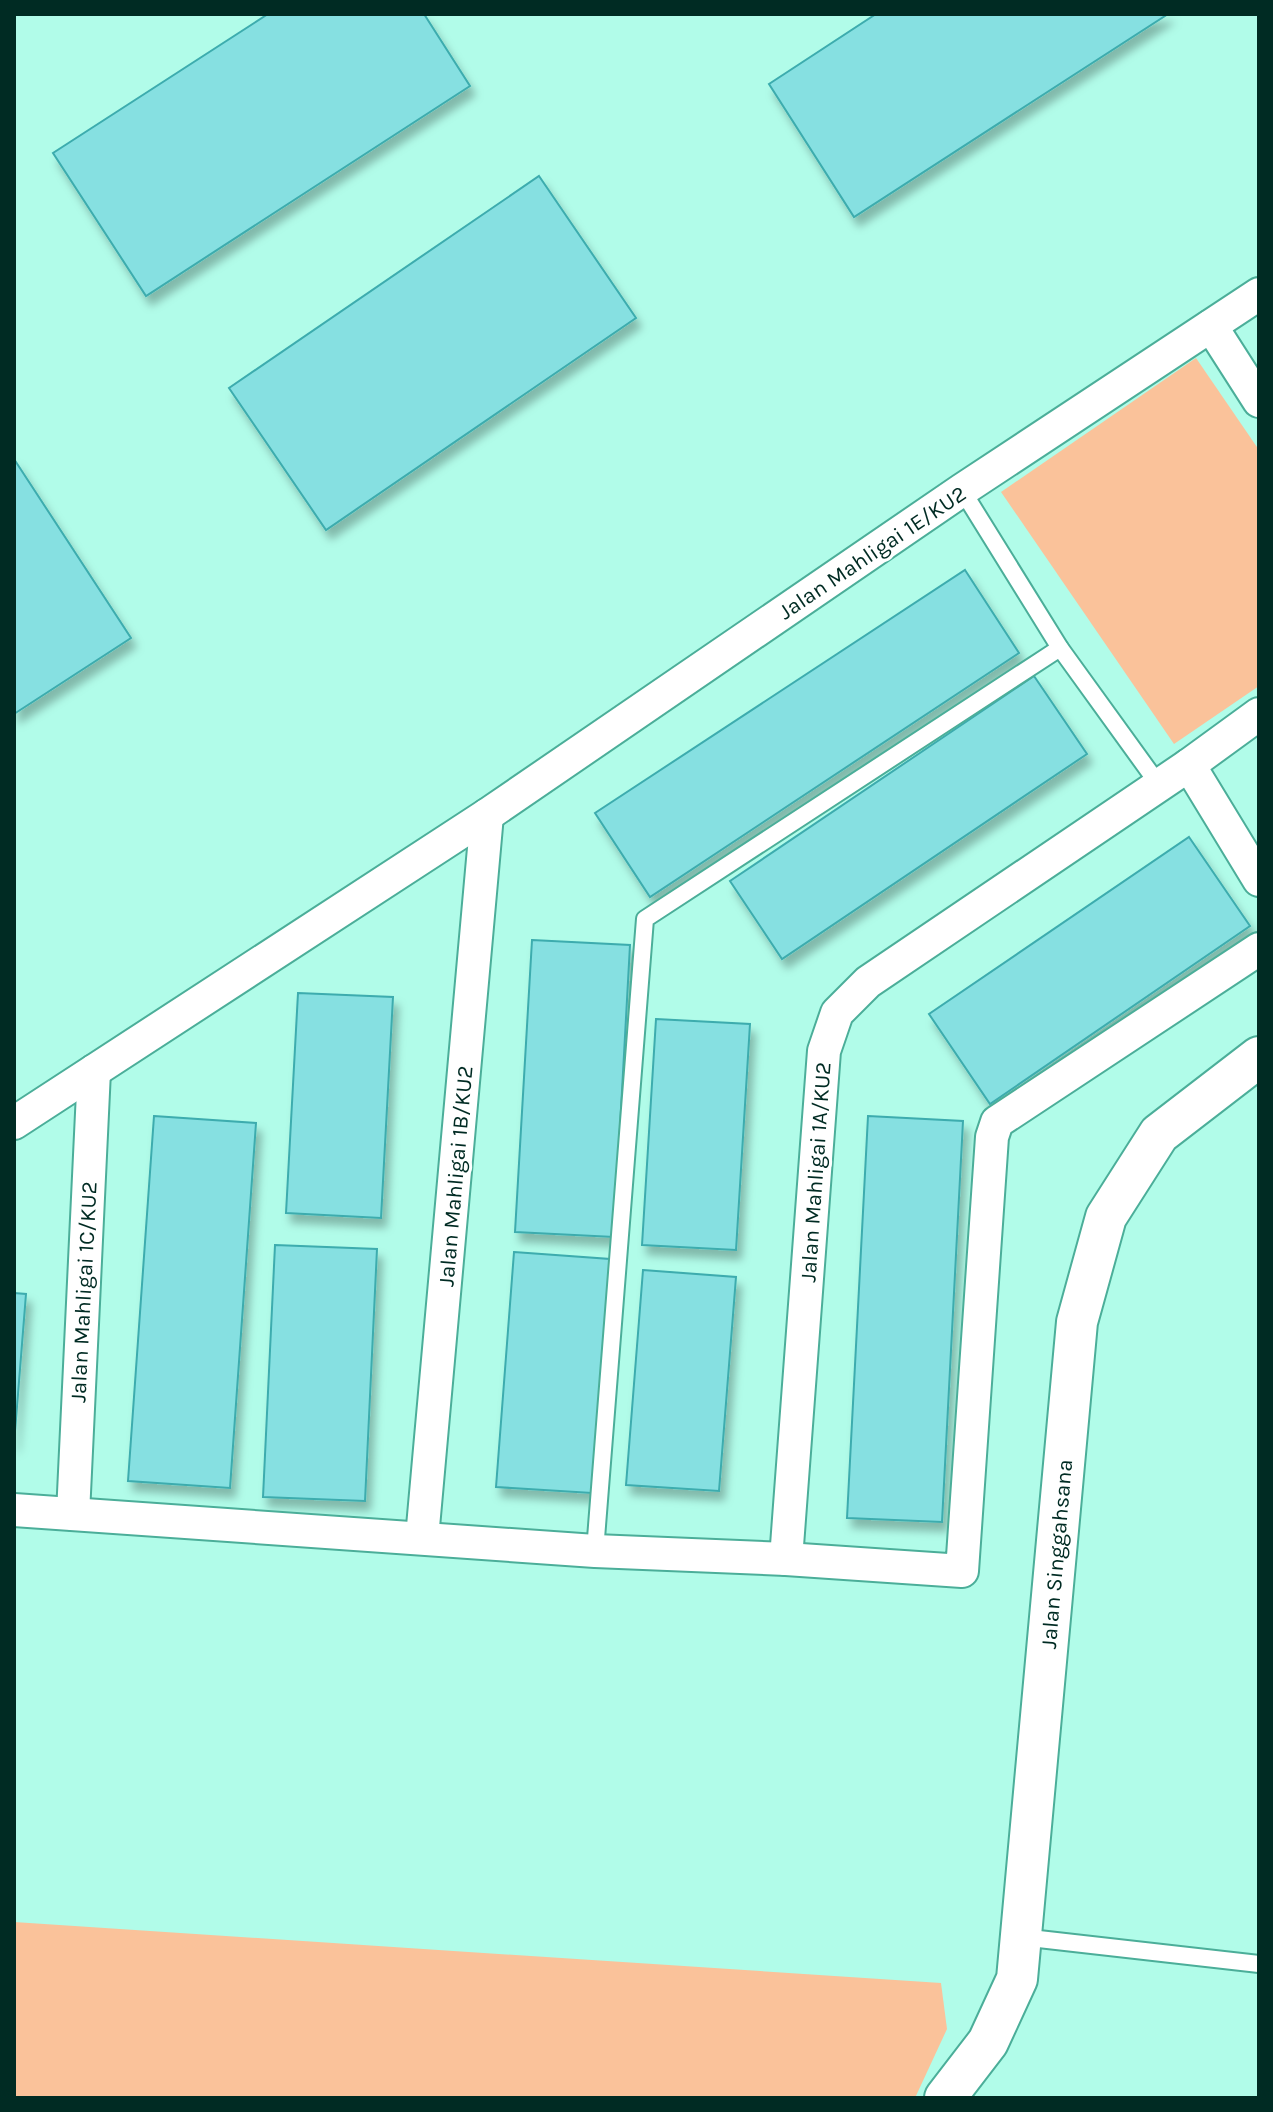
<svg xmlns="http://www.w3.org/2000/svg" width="1273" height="2112" font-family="Karla,sans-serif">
  <defs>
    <filter id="shadow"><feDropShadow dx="5" dy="9" stdDeviation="4" flood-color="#0004"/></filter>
  </defs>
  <rect width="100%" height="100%" fill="#b1fce9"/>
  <g fill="#fac29a">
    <polygon points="1196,358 1259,450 1259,686 1174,744 1001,492"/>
    <polygon points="14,1922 941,1983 947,2029 915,2098 14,2098"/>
  </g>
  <g fill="#86e0e1" stroke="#3dacae" stroke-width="2" filter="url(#shadow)">
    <polygon points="268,14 424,14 470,86 146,296 53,153"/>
    <polygon points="876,14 1168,14 854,217 769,84"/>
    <polygon points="539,176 636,318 326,530 229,388"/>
    <polygon points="14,459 131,638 14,714"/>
    <polygon points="965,570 1019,653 650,897 595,813"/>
    <polygon points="1034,676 1087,754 782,959 730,881"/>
    <polygon points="1189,837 1250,926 990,1104 929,1014"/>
    <polygon points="532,940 630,945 614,1237 515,1232"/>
    <polygon points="298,993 393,997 381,1218 286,1213"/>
    <polygon points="656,1019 750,1024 736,1250 642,1245"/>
    <polygon points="154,1116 256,1123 230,1488 128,1481"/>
    <polygon points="868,1116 963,1121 942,1522 847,1518"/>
    <polygon points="275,1245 377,1249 365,1501 263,1497"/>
    <polygon points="514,1252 610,1259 592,1493 496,1487"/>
    <polygon points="643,1270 736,1277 719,1491 626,1485"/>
    <polygon points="14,1293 26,1294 14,1444"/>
  </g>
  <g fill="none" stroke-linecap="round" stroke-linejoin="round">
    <defs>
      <g id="service">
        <polyline points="962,490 1060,648 1159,785"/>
        <polyline points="595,1551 645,919 1060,648"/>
        <polyline points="1021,1937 1259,1964"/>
      </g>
      <g id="minor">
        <polyline points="1211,326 1259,401"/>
        <polyline points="1189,765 1259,880"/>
        <polyline points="14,1123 487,815 962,490 1259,294"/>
        <polyline points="14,1510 595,1551 786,1559 962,1571 992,1137 997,1122 1259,949"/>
        <polyline points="73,1514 94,1071"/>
        <polyline points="422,1538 487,815"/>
        <polyline points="786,1559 824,1051 837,1013 868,982 1189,765 1259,714"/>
      </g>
      <polyline id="tertiary" points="945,2098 988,2042 1017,1979 1077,1322 1106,1217 1159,1134 1259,1057"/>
    </defs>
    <use href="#service" stroke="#4bae99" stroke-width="20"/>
    <use href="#minor" stroke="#4bae99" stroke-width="36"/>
    <use href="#tertiary" stroke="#4bae99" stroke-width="44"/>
    <use href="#service" stroke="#fff" stroke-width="16"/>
    <use href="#minor" stroke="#fff" stroke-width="32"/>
    <use href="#tertiary" stroke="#fff" stroke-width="40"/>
  </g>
  <g text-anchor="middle" stroke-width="6" stroke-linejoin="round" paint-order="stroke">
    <g font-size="22" fill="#002b23" stroke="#fff">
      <text transform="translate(872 552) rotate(-34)" y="8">Jalan Mahligai 1E/KU2</text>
      <text transform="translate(815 1172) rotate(-86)" y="8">Jalan Mahligai 1A/KU2</text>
      <text transform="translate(455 1176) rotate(-85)" y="8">Jalan Mahligai 1B/KU2</text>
      <text transform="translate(83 1292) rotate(-87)" y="8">Jalan Mahligai 1C/KU2</text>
      <text transform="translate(1056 1554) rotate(-85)" y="8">Jalan Singgahsana</text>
    </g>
  </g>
  <rect width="1273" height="2112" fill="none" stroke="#002b23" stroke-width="32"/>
</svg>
